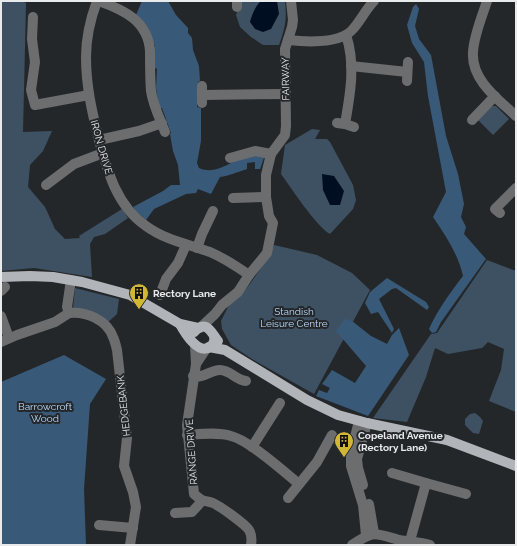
<svg xmlns="http://www.w3.org/2000/svg" width="517" height="546" font-family="Raleway,sans-serif">
  <rect width="100%" height="100%" fill="#24272a"/>
  <g fill="#3e5163">
    <polygon points="1,1 22,1 26,3 23,132 52,131 43,151 30,165 28,187 45,207 55,229 65,239 80,238 79,236 122,209 128,218 105,234 94,237 90,244 92,277 34,268 1,271"/>
    <path d="M242 1H285C287 20 285 28 279 45H263L251 37 240 27 236 15Z"/>
    <polygon points="492,106 496,106 509,119 493,135 478,120"/>
    <path d="M312 129 320 130 315 139H327L330 142 353 185 356 200 353 209 330 234C316 226 292 189 281 174L285 145Z"/>
    <polygon points="274,245 317,255 352,273 370,290 314,394 252,359 231,345 222,329 221,321 230,303 242,294 250,284 268,258"/>
    <polygon points="487,260 516,271 516,412 489,401 501,370 504,349 488,342 482,348 448,354 435,348 426,377 407,422 373,418 431,334 437,333"/>
    <polygon points="75,288 119,299 117,314 107,323 73,309"/>
    <polygon points="475,413 480,417 483,421 479,434 473,433 465,425 465,419 470,414"/>
  </g>
  <g fill="#385a78">
    <path d="M142 1H168L176 15 188 28V33L192 38 193 50 199 66 200 81 198 82 197 107 201 108V141L197 163 199 168C219 177 237 155 256 153 259 153 262 155 265 155L260 169H255V162L247 163V169C237 172 229 176 220 177L211 194 198 189 196 193 186 194 154 209 146 220 138 213 133 207 163 191 171 185H180L178 165 173 151 170 134 171 133 162 108 159 109 156 88 157 69 154 67 153 49 155 46 148 28 136 15Z"/>
    <path d="M416 4 419 9 415 26 419 39 431 55 446 136 458 174 464 204 461 217 466 227 464 234 486 259 441 322 436 332 432 333 429 329C438 309 450 293 463 276 458 254 446 236 433 217L446 192 428 96 424 62 412 43 407 25 413 7Z"/>
    <polygon points="387,278 426,302 429,307 427,310 396,288 392,289 379,299 394,329 392,333 378,312 371,314 365,303 370,292"/>
    <polygon points="345,319 352,321 371,336 387,344 392,335 399,328 409,355 368,416 316,396 319,390 327,393 330,388 322,384 332,370 355,383 366,366 336,331"/>
    <polygon points="64,355 106,379 90,404 84,489 86,545 1,545 1,382"/>
  </g>
  <g fill="#000e21">
    <path d="M261 1H277L279 14 271 29 263 32 255 29 250 22C252 15 255 6 261 1Z"/>
    <polygon points="322,174 334,176 344,191 340,205 330,205 323,190"/>
  </g>
  <g fill="none" stroke-linecap="round" stroke-linejoin="round">
    <g stroke="#6b6d6f" stroke-width="10">
      <path d="M97 1C90 20 86 37 86 57 86 86 92 112 99 140 108 173 117 206 146 226 165 240 188 244 210 252 224 258 236 266 249 275"/>
      <path d="M99 1C124 10 148 21 150 51 150 64 150 78 151 91 153 105 160 119 165 132"/>
      <path d="M487 1C482 17 474 35 473 52 471 80 498 99 516 116"/>
      <polyline points="237,7 237,1"/>
      <polyline points="33,17 32,39 35,62 31,90 35,105 89,95"/>
      <path d="M288 40C306 42 341 44 353 29 361 20 366 9 374 1"/>
      <polyline points="351,66 407,72"/>
      <polyline points="407,81 408,62"/>
      <polyline points="202,86 202,103"/>
      <polyline points="202,95 285,94"/>
      <polyline points="472,120 495,96"/>
      <polyline points="337,123 345,124 354,127"/>
      <path d="M345 124C350 95 356 64 346 35"/>
      <polyline points="99,140 139,131 162,123"/>
      <polyline points="230,158 255,151 271,154"/>
      <polyline points="46,185 74,164 103,153"/>
      <polyline points="233,198 266,197"/>
      <polyline points="500,213 495,209 516,188"/>
      <polyline points="197,248 202,234 213,211"/>
      <polyline points="1,291 5,287"/>
      <polyline points="160,295 166,279 178,263 186,245"/>
      <path d="M69 313C86 311 107 320 113 337 115 341 116 346 117 350L127 438 124 466 133 492 136 507 130 545"/>
      <polyline points="1,316 9,338"/>
      <polyline points="200,328 215,314 222,305 238,292 249,275 267,253 273,223 269,216 266,197 266,175 271,154 285,135 286,126 285,49 292,27 293,20 291,1"/>
      <polyline points="1,342 17,335 55,322 69,313 67,307 71,280"/>
      <polyline points="195,345 196,364 206,349"/>
      <path d="M196 364 187 425 194 494C203 502 203 500 213 503 220 506 245 524 249 530 252 535 252 539 251 545"/>
      <path d="M193 376C203 379 210 370 220 370 230 370 236 380 246 381"/>
      <polyline points="359,421 351,453 351,466 363,505 366,535"/>
      <path d="M187 435C201 434 218 432 231 436 250 441 283 471 299 484"/>
      <polyline points="252,447 280,403"/>
      <polyline points="392,473 426,483"/>
      <polyline points="363,485 358,468 357,459 367,423"/>
      <polyline points="288,498 317,462 332,435"/>
      <polyline points="369,504 374,533"/>
      <polyline points="175,513 192,512 202,501"/>
      <polyline points="99,525 133,528"/>
      <polyline points="410,541 426,483 466,494"/>
      <path d="M352 545C374 530 374 533 399 540 409 542 420 542 430 545"/>
    </g>
    <g stroke="#b1b4b8" stroke-width="10">
      <polyline points="1,277 30,276 53,277 82,282 130,295 180,324 198,328"/>
      <path d="M180 324C185 333 198 355 210 347 214 344 215 340 214 336"/>
      <path d="M194 332C206 319 211 332 218 341"/>
      <polyline points="209,347 225,350 307,400 338,415 367,423 447,440 516,466"/>
    </g>
  </g>
  <defs>
    <symbol id="building-pin" viewBox="-11 -11 22 30"><path d="M0 17L-7.5 6A9.5 9.5 0 1 1 7.5 6Z" fill="#d2b736" stroke="#24272a"/><path d="M-4-6H4V6H1V3H-1V6H-4ZM-2.5-4.3h1.7v1.8h-1.7ZM.8-4.3h1.7v1.8H.8ZM-2.5-1h1.7V.8h-1.7ZM.8-1h1.7V.8H.8Z" fill="#111"/></symbol>
  </defs>
  <g fill-rule="evenodd">
    <use href="#building-pin" x="128" y="282" width="22" height="30"/>
    <use href="#building-pin" x="333" y="430" width="22" height="30"/>
  </g>
  <g text-anchor="middle" stroke-width="4" stroke-linejoin="round" paint-order="stroke">
    <g font-size="10" fill="#e8eaec" stroke="#24272a">
      <text transform="translate(285 79) rotate(-91)" y="4">FAIRWAY</text>
      <text transform="translate(102 147) rotate(74)" y="4">IRON DRIVE</text>
      <text transform="translate(123 406) rotate(-96)" y="4">HEDGEBANK</text>
      <text transform="translate(191 452) rotate(-94)" y="4">RANGE DRIVE</text>
    </g>
    <g font-size="10" font-weight="bold" fill="#e8eaec" stroke="#24272a" text-anchor="start">
      <text x="153" y="297">Rectory Lane</text>
      <text x="358" y="439">Copeland Avenue<tspan x="358" dy="12">(Rectory Lane)</tspan></text>
    </g>
    <g font-size="10" fill="#bbdcfc" stroke="#24272a">
      <text x="294" y="315">Standish<tspan x="294" dy="12">Leisure Centre</tspan></text>
      <text x="45" y="410">Barrowcroft<tspan x="45" dy="12">Wood</tspan></text>
    </g>
  </g>
  <rect width="517" height="546" fill="none" stroke="#e8eaec" stroke-width="4"/>
</svg>
